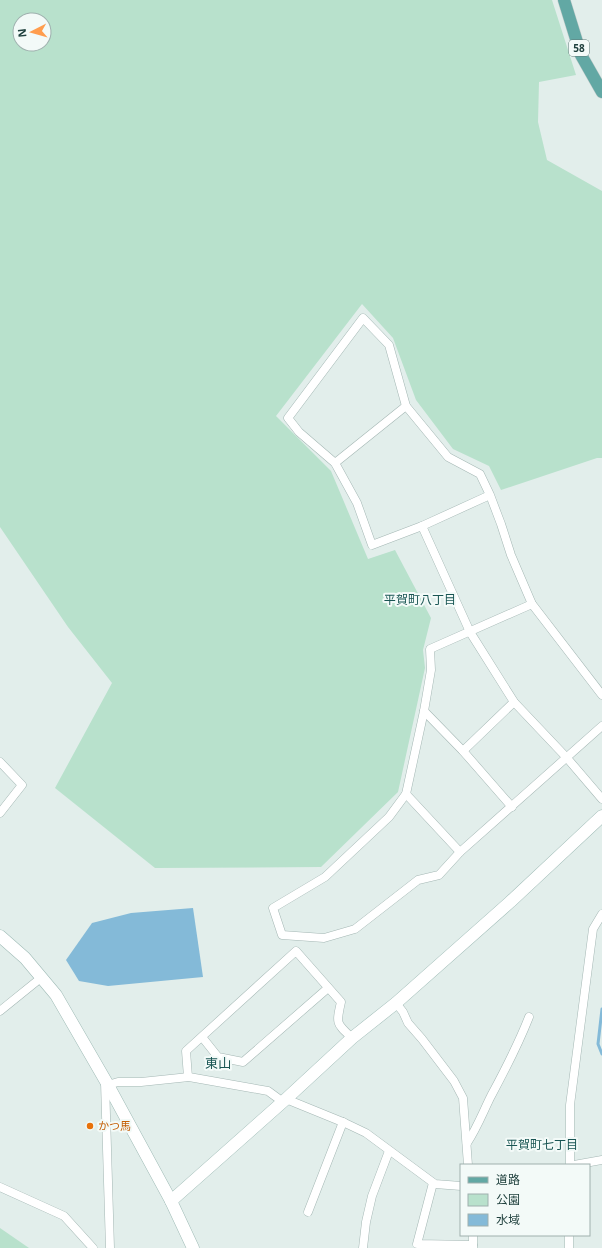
<svg xmlns="http://www.w3.org/2000/svg" width="602" height="1248" font-family="'Noto Sans','Noto Sans JP',sans-serif">
  <rect width="100%" height="100%" fill="#e2eeeb"/>
  <g fill="#b8e1cc" fill-rule="evenodd">
    <path d="M0 0H552L576 75 539 82 538 122 547 160 602 191V458H597L501 490 489 466 453 449 416 400 393 338 362 304 276 416 331 471 368 559 395 550 431 618 423 650 425 668 398 792 321 867 155 868 55 788 112 683 68 627 0 527ZM20 20H44V44H20Z"/>
    <polygon points="0,1228 29,1248 0,1248"/>
  </g>
  <polygon fill="#84bad8" points="193,908 203,977 108,986 79,981 66,960 92,923 131,913"/>
  <g fill="none" stroke-linecap="round" stroke-linejoin="round">
    <polyline stroke="#84bad8" stroke-width="3" points="602,1009 598,1044 602,1054"/>
    <defs>
      <g id="street">
        <polyline points="335,463 406,406"/>
        <polyline points="490,495 422,526 372,545 357,503 335,463 299,432 288,418 363,318 389,345 406,406 448,457 480,474 490,495 501,524 511,555 532,604 602,695"/>
        <polyline points="422,526 470,632 514,702 567,758 602,799"/>
        <polyline points="532,604 430,649 431,670 424,711 406,794 389,817 325,877 273,908 282,935 324,938 355,929 418,880 439,875 460,852 602,726"/>
        <polyline points="424,711 463,751 512,807"/>
        <polyline points="463,751 514,702"/>
        <polyline points="0,762 22,785 0,813"/>
        <polyline points="406,794 460,852"/>
        <polyline points="396,1003 403,1012 408,1023 422,1039 454,1081 463,1098 468,1165"/>
        <polyline points="0,1011 42,977"/>
        <polyline points="202,1037 218,1057 243,1062 328,988"/>
        <path d="M188 1077 186 1051 296 951 341 1002C336 1024 336 1023 352 1038"/>
        <polyline points="105,1082 110,1248"/>
        <polyline points="108,1085 118,1082 141,1082 189,1077 268,1091 283,1102"/>
        <polyline points="286,1099 345,1123 366,1133 435,1184 461,1186"/>
        <path d="M467 1143C477 1128 483 1112 491 1096 505 1070 518 1045 529 1017"/>
        <polyline points="570,1165 570,1105 593,929 602,914"/>
        <polyline points="574,1165 602,1160"/>
        <polyline points="433,1183 417,1244 473,1245"/>
        <polyline points="0,1187 64,1216 93,1248"/>
        <polyline points="308,1212 343,1122"/>
        <polyline points="473,1235 473,1248"/>
        <polyline points="363,1248 366,1222 372,1196 389,1151"/>
        <polyline points="569,1248 569,1235"/>
      </g>
      <g id="secondary">
        <polyline points="0,936 25,958 56,995 108,1085 171,1201 193,1248"/>
        <polyline points="171,1201 286,1099 352,1038 396,1003 510,902 602,816"/>
      </g>
      <polyline id="primary" points="564,0 581,55 602,92"/>
    </defs>
    <use href="#street" stroke="#a4b7b4" stroke-width="9"/>
    <use href="#secondary" stroke="#9fbbb6" stroke-width="13"/>
    <use href="#primary" stroke="#c1cac9" stroke-width="13"/>
    <use href="#street" stroke="#fff" stroke-width="8"/>
    <use href="#secondary" stroke="#fff" stroke-width="12"/>
    <use href="#primary" stroke="#62a8a4" stroke-width="12"/>
  </g>
  <circle fill="#e8710a" stroke="#f3faf8" stroke-width="1.5" cx="90" cy="1126" r="4"/>
  <g text-anchor="middle" stroke-width="4" stroke-linejoin="round" paint-order="stroke">
    <rect fill="#f3faf8" stroke="#5f7876" stroke-width="1" x="569" y="40" width="20" height="16" rx="3"/>
    <g font-size="10" font-weight="bold" fill="#20413e">
      <text x="579" y="52">58</text>
    </g>
    <g font-size="11" fill="#c56008" stroke="#f3faf8" text-anchor="start">
      <text x="98" y="1130">かつ馬</text>
    </g>
    <g font-size="12" fill="#195553" stroke="#f3faf8">
      <text x="420" y="604">平賀町八丁目</text>
      <text x="542" y="1149">平賀町七丁目</text>
    </g>
    <g font-size="13" fill="#195553" stroke="#f3faf8">
      <text x="218" y="1068">東山</text>
    </g>
  </g>
  <rect x="460" y="1164" width="130" height="72" fill="#f3faf8" stroke="#9fb0ae"/>
  <rect x="468" y="1177" width="20" height="6" fill="#62a8a4" stroke="#9fb0ae"/>
  <text x="496" y="1184" font-size="12" fill="#20413e">道路</text>
  <rect x="468" y="1194" width="20" height="12" fill="#b8e1cc" stroke="#9fb0ae"/>
  <text x="496" y="1204" font-size="12" fill="#20413e">公園</text>
  <rect x="468" y="1214" width="20" height="12" fill="#84bad8" stroke="#9fb0ae"/>
  <text x="496" y="1224" font-size="12" fill="#20413e">水域</text>
  <g transform="translate(32 32) rotate(264)"><circle r="19" fill="#f3faf8" stroke="#9fb0ae"/>
  <path d="M0-3L7 15L0 10L-7 15Z" fill="#ff9d4e"/>
  <text y="-6" font-size="11" font-weight="bold" text-anchor="middle" fill="#20413e">N</text>
  </g>
</svg>
